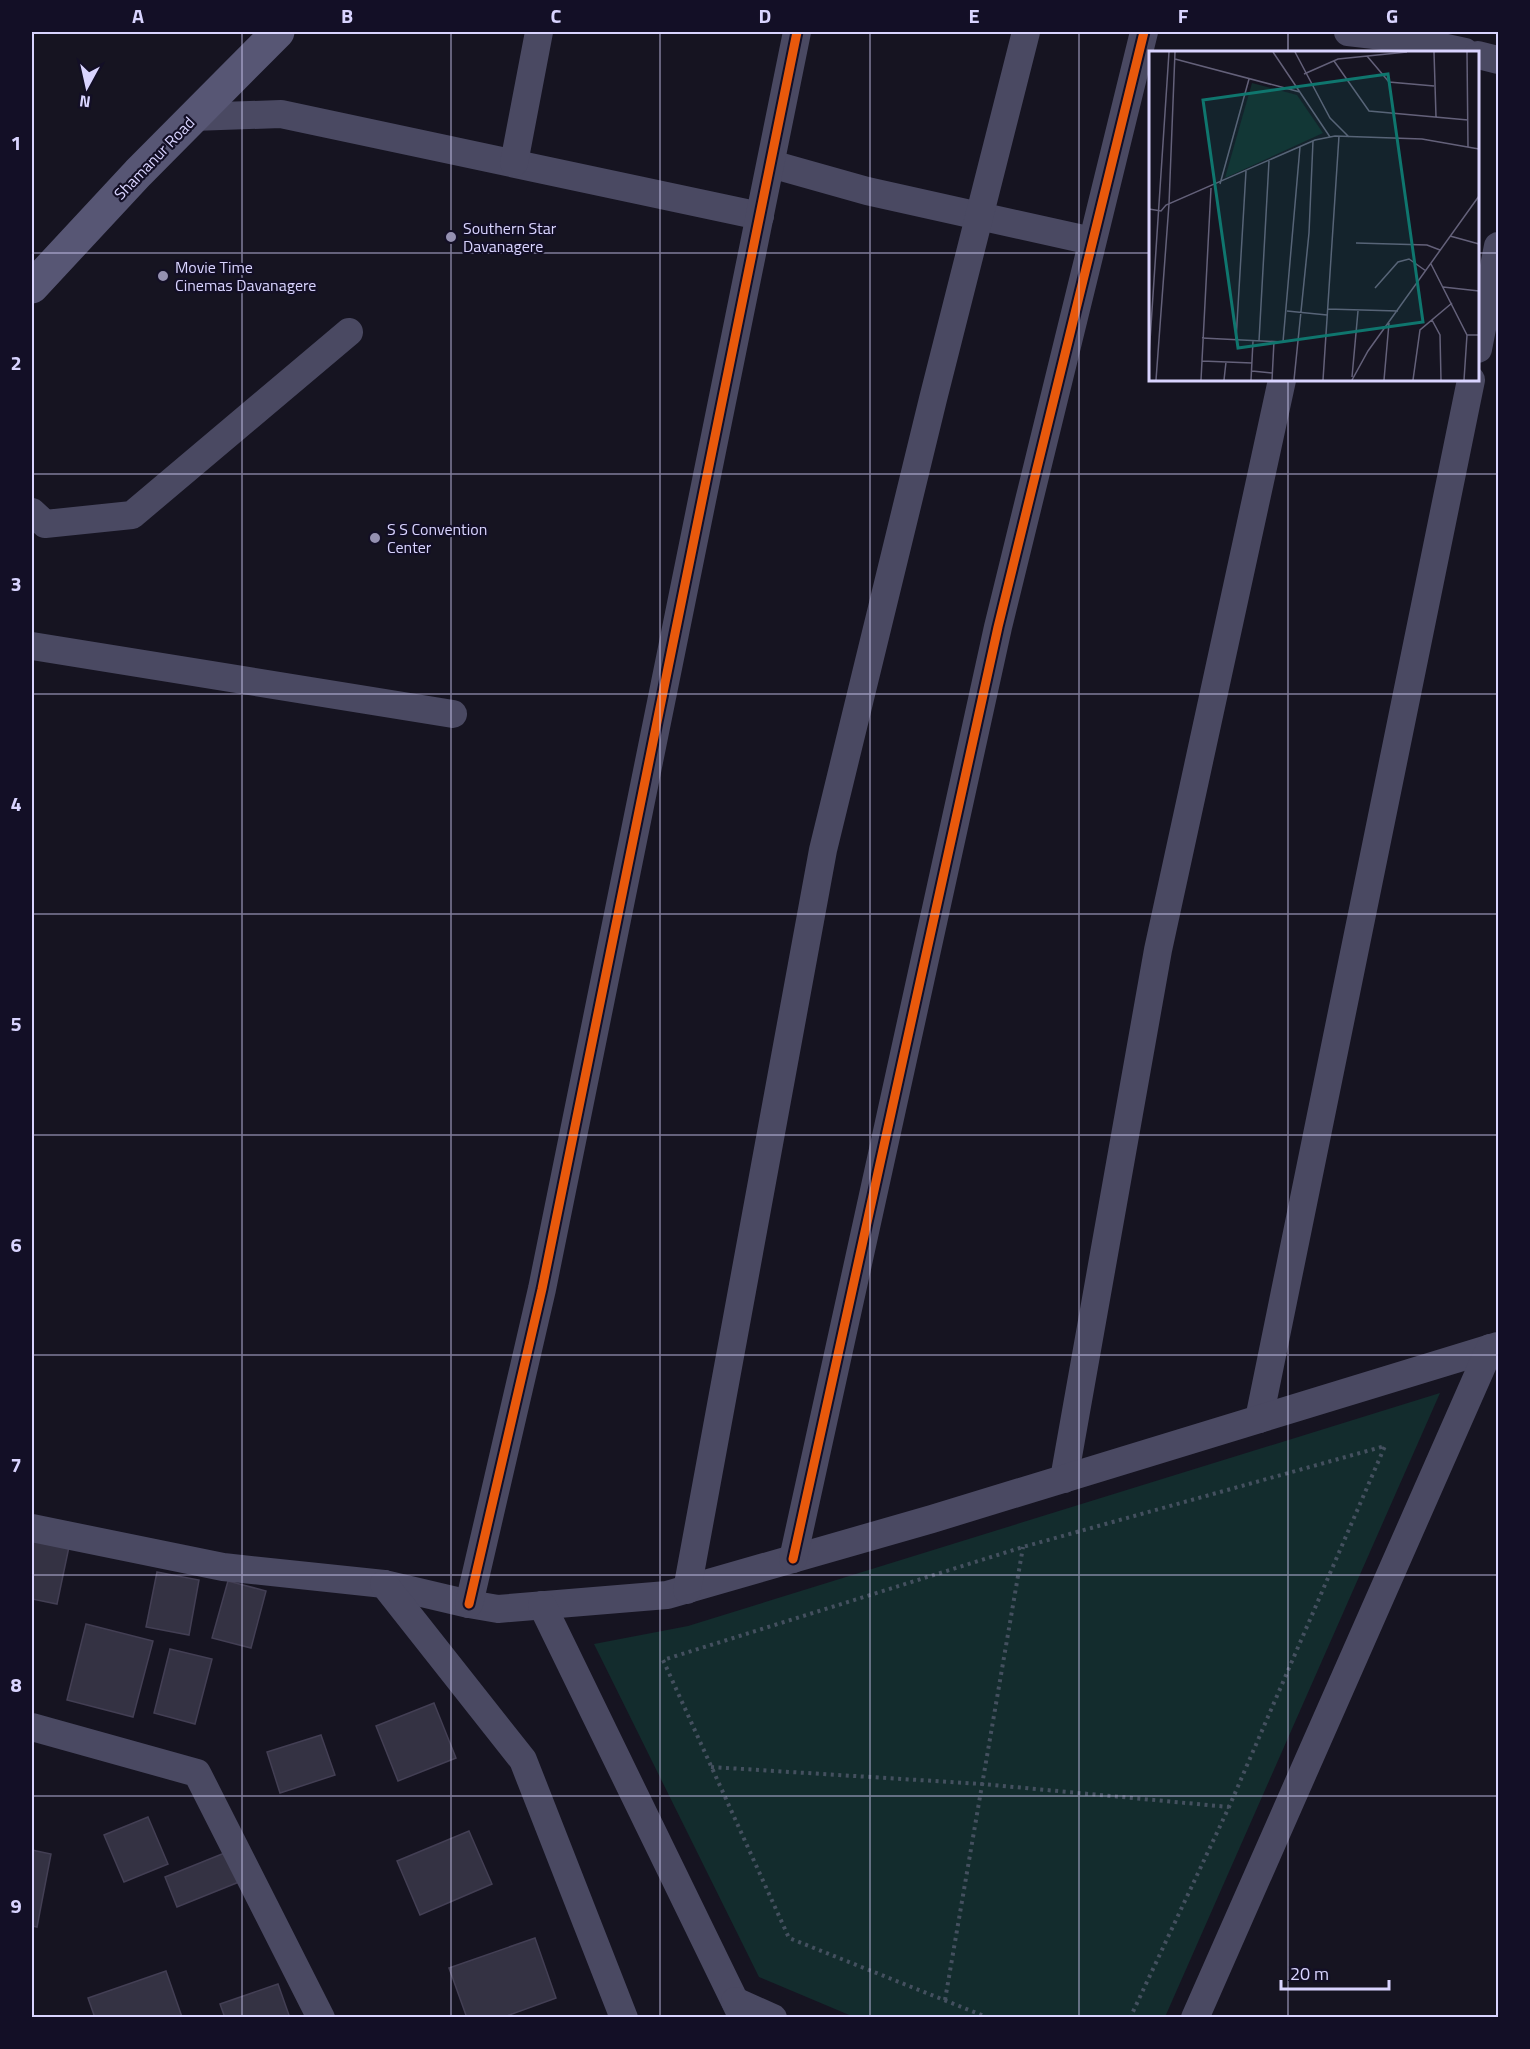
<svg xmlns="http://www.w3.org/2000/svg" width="1530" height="2049" font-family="'Titillium Web',sans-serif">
  <rect width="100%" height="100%" fill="#161421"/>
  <polygon fill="#132c2d" points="1440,1393 1165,2017 854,2017 759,1977 594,1644 688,1626"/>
  <g fill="#343243" stroke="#433f54" stroke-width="1.5">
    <polygon points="32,1534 70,1542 57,1604 32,1599"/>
    <polygon points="157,1572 199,1580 189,1635 146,1627"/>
    <polygon points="228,1581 266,1591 251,1648 212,1638"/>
    <polygon points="86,1624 153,1641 133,1717 67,1700"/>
    <polygon points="170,1649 212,1659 195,1724 154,1713"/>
    <polygon points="434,1703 456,1758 398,1781 376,1726"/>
    <polygon points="321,1735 335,1775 280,1793 267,1752"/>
    <polygon points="148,1817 168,1864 124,1882 104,1835"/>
    <polygon points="469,1831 492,1884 420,1915 397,1861"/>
    <polygon points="32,1850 51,1854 37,1927 32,1926"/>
    <polygon points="227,1852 239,1882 177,1907 165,1877"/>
    <polygon points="535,1938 556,1998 501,2018 467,2018 449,1968"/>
    <polygon points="166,1971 182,2017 95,2018 88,1998"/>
    <polygon points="278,1984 290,2018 225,2018 220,2004"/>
  </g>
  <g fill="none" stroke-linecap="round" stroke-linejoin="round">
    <g stroke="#44505f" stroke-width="4" stroke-dasharray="3 4.5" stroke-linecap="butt">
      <polyline points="711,1767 982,1784 1229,1807"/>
      <polyline points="945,2000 1023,1547"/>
      <polyline points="989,2018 789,1938 663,1660 1023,1547 1385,1446 1229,1807 1130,2018"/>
    </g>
    <g stroke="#4a4962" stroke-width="28">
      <polyline points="1348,32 1400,38 1465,52"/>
      <polyline points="1478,55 1498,60"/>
      <polyline points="193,117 281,114 760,216"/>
      <polyline points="514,163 539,32"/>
      <polyline points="771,164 867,191 1092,241"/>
      <polyline points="1478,349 1498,246"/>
      <polyline points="32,512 45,524 132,515 349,332"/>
      <polyline points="32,646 453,714"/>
      <polyline points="1259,1419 1471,380"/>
      <polyline points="1064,1479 1158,950 1282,380"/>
      <polyline points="32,1528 223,1567 384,1584 469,1604 498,1609 667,1595 932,1519 1498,1346"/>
      <polyline points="793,1559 998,627 1144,32"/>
      <polyline points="384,1584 523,1760 624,2018"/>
      <polyline points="687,1590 823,850 933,399 1026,32"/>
      <polyline points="469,1604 542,1289 797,32"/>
      <polyline points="542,1605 743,2018"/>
      <polyline points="32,1727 197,1773 321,2018"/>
      <polyline points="735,2001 773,2018"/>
      <polyline points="1195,2018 1490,1348"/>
    </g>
    <polyline stroke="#575674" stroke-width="33" points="32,287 138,173 278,32"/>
    <defs>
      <g id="cycleway">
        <polyline points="793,1559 998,627 1144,32"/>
        <polyline points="469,1604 542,1289 797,32"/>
      </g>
    </defs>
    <use href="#cycleway" stroke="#130f26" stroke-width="13"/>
    <use href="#cycleway" stroke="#e8590c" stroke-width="9"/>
  </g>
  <path fill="none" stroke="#d9d4ff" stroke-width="1.5" stroke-opacity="0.55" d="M242 32V2018M451 32V2018M660 32V2018M870 32V2018M1079 32V2018M1288 32V52M32 253H1150M1478 253H1498M1288 380V2018M32 474H1498M32 694H1498M32 914H1498M32 1135H1498M32 1355H1498M32 1575H1498M32 1796H1498"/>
  <g fill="#9591b1" stroke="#130f26" stroke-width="2">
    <circle cx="451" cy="237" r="6"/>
    <circle cx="163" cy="276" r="6"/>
    <circle cx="375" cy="538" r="6"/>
  </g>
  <g text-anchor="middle" stroke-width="4.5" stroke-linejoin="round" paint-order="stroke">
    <g font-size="16" fill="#d9d4ff" stroke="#130f26">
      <text transform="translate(154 158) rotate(-46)" y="6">Shamanur Road</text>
    </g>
    <g font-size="16" fill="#d9d4ff" stroke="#130f26" text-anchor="start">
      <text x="463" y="234">Southern Star<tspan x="463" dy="18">Davanagere</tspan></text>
      <text x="175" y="273">Movie Time<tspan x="175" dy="18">Cinemas Davanagere</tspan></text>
      <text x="387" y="535">S S Convention<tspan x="387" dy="18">Center</tspan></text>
    </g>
  </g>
  <g transform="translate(1149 51)">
    <rect width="330" height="330" fill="#161421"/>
    <path d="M103 32 148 44 174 82 76 127Z" fill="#132c2d"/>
    <path fill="none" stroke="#64617a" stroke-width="1.5" d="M124 1 181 86M146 1 181 67 200 86M285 1 287 66M318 1 319 96M218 5 240 31 285 35M26 8 151 41M185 10 220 60 319 69M155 23 189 8 258 1M71 133 100 28M0 158 12 160 17 154 166 89 186 85 273 88 330 98M301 185 330 193M207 192 278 194 291 199M282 213 318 284H330M294 236 330 240M226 237 249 211 260 208 277 220M178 258 249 260M138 260 178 264M283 269 291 284 292 329M53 287 134 291 151 96M87 289 97 120M110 290 120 110M0 305 20 1M53 310 103 312M103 320 123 322M203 326 209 260M7 329 20 153 26 1M52 329 62 137M75 329 77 311M102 329 104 290M123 329 125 290M145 329 160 182 164 90M174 329 190 85M203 329 219 300 330 145M235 329 240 272M264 329 271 279 303 252M315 329 318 284"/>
    <path fill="#0f766e" fill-opacity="0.15" stroke="#0f766e" stroke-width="3" d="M239 23 274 271 89 297 54 49Z"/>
    <rect width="330" height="330" fill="none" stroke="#d9d4ff" stroke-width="3"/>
  </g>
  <rect width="1530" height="2049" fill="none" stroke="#130f26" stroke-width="66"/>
  <g transform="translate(87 87) rotate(188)" stroke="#130f26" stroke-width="4.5" paint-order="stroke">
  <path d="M0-4.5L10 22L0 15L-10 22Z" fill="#d9d4ff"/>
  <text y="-9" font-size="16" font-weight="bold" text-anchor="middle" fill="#d9d4ff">N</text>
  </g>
  <path d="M1281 1980v9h108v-9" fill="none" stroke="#d9d4ff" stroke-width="3"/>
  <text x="1290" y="1980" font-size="18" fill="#d9d4ff" stroke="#130f26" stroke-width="4.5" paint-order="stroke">20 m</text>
  <rect x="33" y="33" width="1464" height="1983" fill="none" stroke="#d9d4ff" stroke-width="2"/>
  <g font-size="20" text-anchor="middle" font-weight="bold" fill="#d9d4ff">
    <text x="138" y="23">A</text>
    <text x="347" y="23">B</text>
    <text x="556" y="23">C</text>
    <text x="765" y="23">D</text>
    <text x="974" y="23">E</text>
    <text x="1183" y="23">F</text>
    <text x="1392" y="23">G</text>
    <text x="16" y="150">1</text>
    <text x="16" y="370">2</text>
    <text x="16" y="591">3</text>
    <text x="16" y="811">4</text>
    <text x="16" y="1031">5</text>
    <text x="16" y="1252">6</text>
    <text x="16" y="1472">7</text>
    <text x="16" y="1692">8</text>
    <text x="16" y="1913">9</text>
  </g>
</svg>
